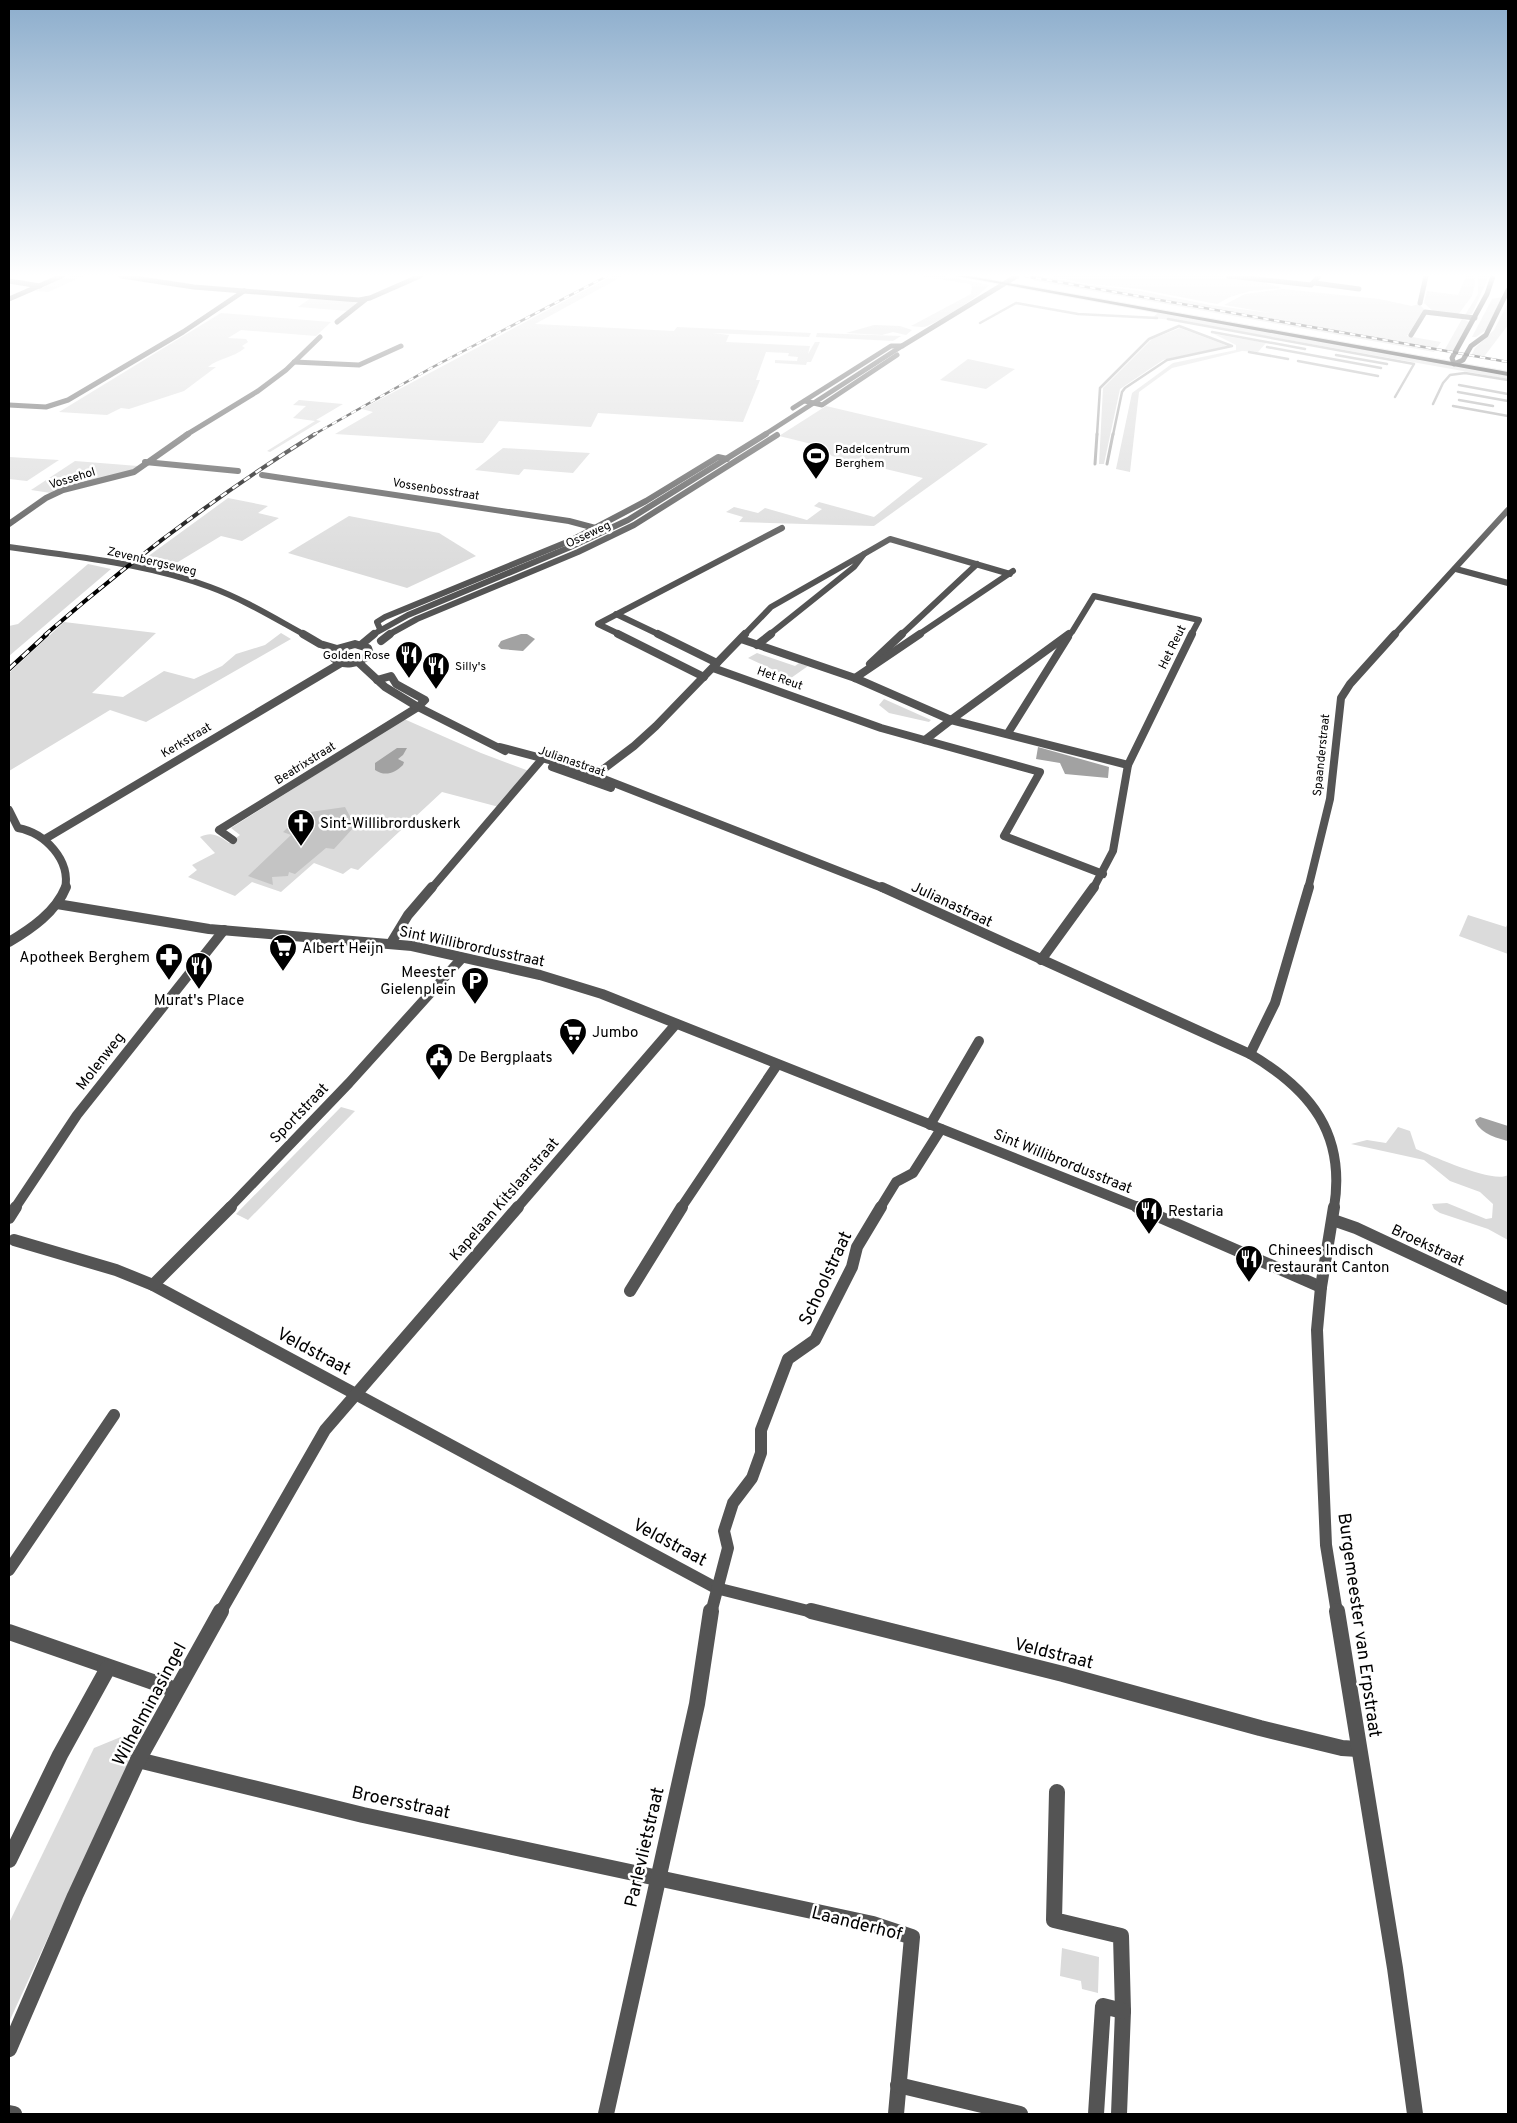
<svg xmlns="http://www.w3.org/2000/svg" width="1517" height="2123" font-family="Overpass,sans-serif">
  <rect width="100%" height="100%" fill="#fff"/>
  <g fill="#dbdbdb">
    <polygon points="69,276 84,276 48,292 35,291"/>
    <polygon points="612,276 623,276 535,324 674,331 677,327 811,333 809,337 712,333 729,335 726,342 810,346 808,354 815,342 820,342 811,362 807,362 806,365 775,363 775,360 797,361 798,357 788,356 789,353 766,352 756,380 760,380 743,422 598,413 591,427 499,421 483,443 478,443 335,434 373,412 362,409"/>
    <path d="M920 276H946L989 285C981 295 941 321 927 326 922 328 916 326 911 326L971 294 972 286 970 284Z"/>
    <polygon points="1029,276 1043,276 1082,284 1140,291 1210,305 1278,314 1380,332 1224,305 1245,294 1283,289 1379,299 1412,306 1419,304 1424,309 1407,336 1441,342 1434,352 1036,281 1030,279"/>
    <polygon points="1050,276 1222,276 1256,280 1282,288 1250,291 1230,297 1217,304 1139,289 1082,283"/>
    <polygon points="1466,276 1474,276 1475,284 1472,296 1457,316 1434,312 1424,303 1427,291 1458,295"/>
    <polygon points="1478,276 1489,276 1472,314 1465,315 1478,294"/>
    <polygon points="1030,286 1508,371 1508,379 1181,321 1152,318 1159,312 1024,288"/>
    <polygon points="1502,297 1489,328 1476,337 1472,337 1492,299"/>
    <polygon points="311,298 351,301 356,304 349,311 298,307"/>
    <polygon points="1508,303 1508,325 1483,358 1471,356 1475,348 1494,330"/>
    <path d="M221 313 331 322 316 336 241 330 228 338 246 339 248 342 242 346 245 348C233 358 218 358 208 367H216L184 391 129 409 121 408 107 415 59 412Z"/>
    <polygon points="1462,319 1470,322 1453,353 1444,351"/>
    <polygon points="874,325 900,326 912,330 906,335 893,332 882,335 846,333"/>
    <polygon points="1180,328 1228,346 1163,360 1120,389 1104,464 1099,464 1103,388 1152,339"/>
    <polygon points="817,333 901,336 893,341 816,337"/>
    <polygon points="1214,334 1266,343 1258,352 1242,351 1172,368 1139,392 1130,472 1116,469 1132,393 1173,363 1236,350 1236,345"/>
    <polygon points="968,359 1015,369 986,389 940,380"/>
    <polygon points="299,400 343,404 316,420 321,421 270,452 267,451 315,421 293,418 306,406 293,405"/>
    <polygon points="826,406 988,444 874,526 739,522 743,517 726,512 734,507 758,513 765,508 807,520 822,509 814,506 819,502 874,517 923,478 832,456 820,446 779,436"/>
    <polygon points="503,448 590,453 573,473 524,469 519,475 475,470"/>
    <polygon points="9,457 59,460 27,481 9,479"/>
    <polygon points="75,461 138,466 132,470 51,493 31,490"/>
    <polygon points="228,498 268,506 258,513 279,518 242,541 221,536 168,568 143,560"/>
    <polygon points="349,516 439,533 476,556 407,588 288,553"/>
    <polygon points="88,564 111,569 9,656 9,626 18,624"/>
    <polygon points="64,622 156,633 92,693 123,697 164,671 194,679 222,666 236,654 265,645 281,633 291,639 146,722 110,710 9,771 9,673"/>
    <polygon points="757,653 795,666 799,663 808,666 791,678 748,658"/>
    <polygon points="884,699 931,720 929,722 889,713 879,705"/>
    <path d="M404 719 481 753 529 771 499 807 442 792 358 870 351 868 343 874 314 863 281 892 252 882 235 896 188 877 197 870 192 865 215 853 200 837C212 831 219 836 229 843L240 835 231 828Z"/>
    <polygon points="1468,915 1506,927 1508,923 1508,954 1459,936"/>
    <polygon points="341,1107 355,1111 248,1220 236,1214"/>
    <path d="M1398 1127 1410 1131 1416 1149C1432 1156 1494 1184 1508 1175V1240L1488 1229 1440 1213 1434 1209 1432 1204 1447 1203 1486 1219 1492 1218 1493 1204 1480 1192 1450 1181 1424 1160 1351 1144 1367 1140 1386 1143Z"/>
    <polygon points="145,1727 9,2022 9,1923 94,1748"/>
    <polygon points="1062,1948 1099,1957 1098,1993 1082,1989 1081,1981 1060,1976"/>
  </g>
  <g fill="#a2a2a2">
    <polygon points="521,634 527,634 535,639 523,651 501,649 498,646 501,641"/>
    <polygon points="1038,747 1109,767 1108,778 1065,774 1060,763 1036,759"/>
    <path d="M397 748H407L403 755 398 759 404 762 403 765C395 773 385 777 375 770V763Z"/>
    <path d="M1480 1117 1508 1126V1141C1496 1138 1479 1133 1475 1120Z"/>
  </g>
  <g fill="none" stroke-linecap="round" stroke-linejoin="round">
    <g stroke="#a2a2a2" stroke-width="2.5">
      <polyline points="1168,319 1414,364 1395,397"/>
      <polyline points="980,323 1016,303 1078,314 1157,318"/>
      <polyline points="1212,332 1305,349"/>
      <polyline points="1267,347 1381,368"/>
      <polyline points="1249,352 1288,359"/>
      <polyline points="1336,355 1387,364"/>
      <polyline points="1298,361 1378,376"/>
      <polyline points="1459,385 1508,394"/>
      <polyline points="1458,392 1508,401"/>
      <polyline points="1459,400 1493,406"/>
      <polyline points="1433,404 1443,383 1450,375 1465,373 1508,380"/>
      <polyline points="1453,406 1508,416"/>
      <polyline points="1097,435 1100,388 1149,339 1179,326 1232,346 1167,360 1125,388 1122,392 1113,435"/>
    </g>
    <g stroke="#a2a2a2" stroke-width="3">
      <polyline points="1095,464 1097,434"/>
      <polyline points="1107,464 1113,434"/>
    </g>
  </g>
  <polygon fill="#c4c4c4" points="345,807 355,826 334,849 326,848 295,874 289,872 288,876 272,877 273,885 248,876 291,835 283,832 295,821 300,821 310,812"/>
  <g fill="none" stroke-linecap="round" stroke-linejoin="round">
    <defs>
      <polygon id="primary" points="957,276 969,276 1508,372 1508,376"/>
    </defs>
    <use href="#primary" stroke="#dbdbdb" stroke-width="2"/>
    <g stroke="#545454" stroke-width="5">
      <polyline points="121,276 194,287 359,300 370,298 420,276"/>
      <polyline points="1228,276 1311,285 1319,276"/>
      <polyline points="9,281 40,286"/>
      <polyline points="1315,283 1359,289"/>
      <polyline points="9,299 62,276"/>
      <polyline points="1420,303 1426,276"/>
      <polyline points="337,322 366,299"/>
      <polyline points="1411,335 1425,312 1475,318"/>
      <polyline points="294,362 359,365 401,346"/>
      <polyline points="805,401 822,405 897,355"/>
      <polyline points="9,405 46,407 68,400 183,332 244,291"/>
      <polyline points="793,408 891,346 902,346"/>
      <polyline points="186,435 258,391 286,370 320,337"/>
    </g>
    <g stroke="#545454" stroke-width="6">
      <polyline points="145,462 238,471"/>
      <polyline points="262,475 569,521 599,529"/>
      <polyline points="9,524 46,498 63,490 134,472 188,434"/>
      <polyline points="1456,569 1508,583"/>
      <polyline points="616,614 660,635"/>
      <polyline points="380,629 377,622 385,617 572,540 646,501 718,457 727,459"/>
      <polyline points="388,635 417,619 578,552 634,525 777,435"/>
      <polyline points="621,635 598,624 782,528"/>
      <polyline points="744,635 771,607 864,554"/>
      <polyline points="769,635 854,567 864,554 890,539 1010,574"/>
      <polyline points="901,635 977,564"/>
      <polyline points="918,635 1013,571"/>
      <polyline points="1067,635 1072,632 1094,596 1199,620 1191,635"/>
      <polyline points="1394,635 1508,510"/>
    </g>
    <g stroke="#545454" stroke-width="8">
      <polyline points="618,634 704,677"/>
      <polyline points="658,634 717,663"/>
      <polyline points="741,639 855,678 951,720"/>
      <polyline points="381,641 390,634"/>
      <polyline points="757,645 771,634"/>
      <polyline points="870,664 902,634"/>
      <polyline points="713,668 881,728 1040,772 1004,836 1103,874"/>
      <polyline points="855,678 920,634"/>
      <polyline points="951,720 1128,765 1192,634"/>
      <polyline points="951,720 1069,634"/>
      <polyline points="1008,733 1068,637"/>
      <polyline points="925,740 951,720"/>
      <polyline points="589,780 634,746 656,726 745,634"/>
      <path d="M9 810 18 828C45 833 71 860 65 889"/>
      <polyline points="45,839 341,663"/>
      <polyline points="233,840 219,830 418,707 425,700 396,684 391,676 377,680"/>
      <polyline points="431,889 543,758"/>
      <polyline points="1093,889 1113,851 1128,765"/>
      <polyline points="1308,889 1330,799 1341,698 1350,684 1395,634"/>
    </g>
    <g stroke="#545454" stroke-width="10">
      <polyline points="57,904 209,929 412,946 540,975 602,994 1140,1208"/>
      <path d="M9 942C31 929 56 912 66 887"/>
      <polyline points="391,943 408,915 432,887"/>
      <polyline points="1041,960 1094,887"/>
      <polyline points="1250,1054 1275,1003 1309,887"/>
      <polyline points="930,1125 979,1041"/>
      <polyline points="15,1208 77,1115 224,930"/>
      <polyline points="229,1208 349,1083 462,958"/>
      <polyline points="517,1208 676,1024"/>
      <polyline points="681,1208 777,1065"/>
      <polyline points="880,1208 896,1182 913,1173 941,1129"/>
    </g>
    <g stroke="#545454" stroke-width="12">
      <polyline points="1137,1207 1321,1287"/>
      <polyline points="9,1218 16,1207"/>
      <polyline points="1333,1220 1356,1228 1508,1299"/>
      <polyline points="14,1240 116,1270 153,1285 716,1588 816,1613"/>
      <polyline points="153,1285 231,1207"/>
      <polyline points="630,1291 682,1207"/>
      <polyline points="9,1570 114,1415"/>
      <polyline points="220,1613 325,1430 518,1207"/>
      <polyline points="711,1613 728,1548 724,1531 733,1503 752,1478 761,1453 761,1430 788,1359 815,1340 852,1267 857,1247 881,1207"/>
    </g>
    <g stroke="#545454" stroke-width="16">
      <polyline points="811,1611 1063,1674 1260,1728 1342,1748 1358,1749"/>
      <polyline points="9,1632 176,1690"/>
      <polyline points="138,1760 363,1815 873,1924 912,1937 896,2114"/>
      <polyline points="1057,1792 1054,1920 1121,1936 1123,2011 1119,2114"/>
      <polyline points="9,1860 60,1755 108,1668"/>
      <polyline points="9,2049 75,1896 138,1760 221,1611"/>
      <polyline points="898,2085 1020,2114"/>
      <polyline points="9,2113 14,2114"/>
      <polyline points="606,2114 697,1704 711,1611"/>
      <polyline points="1096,2114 1103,2006 1123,2011"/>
    </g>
    <polyline stroke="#545454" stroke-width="5" points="764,435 902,346 1017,276"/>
    <g stroke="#545454" stroke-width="6">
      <path d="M9 547C76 557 146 563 210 587 243 599 274 618 305 635"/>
      <polyline points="372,635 408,615 568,548 628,520 766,434"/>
    </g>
    <g stroke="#545454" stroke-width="8">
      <polyline points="303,634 320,644 337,649"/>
      <path d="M355 644 368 648 370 654C359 664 343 668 332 657L337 649Z"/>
      <polyline points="362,644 374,634"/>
      <polyline points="358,662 385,687 418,707 505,751"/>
      <polyline points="500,747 568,765 885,889"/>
      <polyline points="552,767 611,788"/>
    </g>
    <path stroke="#545454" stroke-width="10" d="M882 887 1250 1054C1311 1090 1346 1134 1334 1208"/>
    <polyline stroke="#545454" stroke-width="12" points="1334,1207 1321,1287 1317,1330 1326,1545 1337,1613"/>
    <polyline stroke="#545454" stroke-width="16" points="1337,1611 1395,1968 1415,2114"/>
    <polyline stroke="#212121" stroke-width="5" points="1493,276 1487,294 1452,358 1454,364 1463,360 1471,346 1486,335 1508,290"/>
    <use href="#primary" fill="#000" fill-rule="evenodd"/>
    <defs>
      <g id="rail-far2">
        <polyline points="1025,276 1508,362"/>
        <polyline points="313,435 431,368 607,276"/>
      </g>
      <path id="rail-far1" d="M45 635C130 561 219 494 315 434"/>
      <polyline id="rail" points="9,669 47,634"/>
    </defs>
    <use href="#rail-far2" stroke="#000" stroke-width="2.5"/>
    <use href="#rail-far1" stroke="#000" stroke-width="4"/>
    <use href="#rail" stroke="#000" stroke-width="4.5"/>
    <use href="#rail-far2" stroke="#fff" stroke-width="2" stroke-dasharray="5.5" stroke-linecap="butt"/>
    <use href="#rail-far1" stroke="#fff" stroke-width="2.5" stroke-dasharray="7" stroke-linecap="butt"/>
    <use href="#rail" stroke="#fff" stroke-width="3" stroke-dasharray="9" stroke-linecap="butt"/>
  </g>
  <linearGradient id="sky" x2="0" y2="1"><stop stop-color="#8cadcc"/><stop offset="0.48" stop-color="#fff"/><stop offset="1" stop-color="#fff" stop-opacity="0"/></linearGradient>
  <rect width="1517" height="573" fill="url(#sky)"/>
  <defs>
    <symbol id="stadium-pin" viewBox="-11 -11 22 30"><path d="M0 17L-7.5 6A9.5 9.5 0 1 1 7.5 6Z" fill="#000" stroke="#fff"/><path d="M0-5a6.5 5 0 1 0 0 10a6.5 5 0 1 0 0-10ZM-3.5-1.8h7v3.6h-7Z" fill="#fff"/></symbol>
    <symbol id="restaurant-pin" viewBox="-11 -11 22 30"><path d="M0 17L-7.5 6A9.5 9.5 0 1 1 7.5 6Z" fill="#000" stroke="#fff"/><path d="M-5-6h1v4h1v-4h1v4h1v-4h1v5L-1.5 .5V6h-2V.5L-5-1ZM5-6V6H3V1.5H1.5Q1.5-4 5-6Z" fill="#fff"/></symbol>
    <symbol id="church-pin" viewBox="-11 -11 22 30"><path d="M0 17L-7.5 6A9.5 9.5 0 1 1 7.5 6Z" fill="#000" stroke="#fff"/><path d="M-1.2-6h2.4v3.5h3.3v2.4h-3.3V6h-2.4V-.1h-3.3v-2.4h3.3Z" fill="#fff"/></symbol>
    <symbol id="supermarket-pin" viewBox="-11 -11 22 30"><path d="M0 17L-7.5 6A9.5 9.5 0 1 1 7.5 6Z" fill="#000" stroke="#fff"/><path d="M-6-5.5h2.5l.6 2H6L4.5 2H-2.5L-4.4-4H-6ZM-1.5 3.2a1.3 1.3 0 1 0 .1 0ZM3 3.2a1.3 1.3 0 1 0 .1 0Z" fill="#fff"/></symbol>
    <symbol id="pharmacy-pin" viewBox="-11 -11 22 30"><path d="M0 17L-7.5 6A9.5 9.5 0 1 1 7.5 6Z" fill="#000" stroke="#fff"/><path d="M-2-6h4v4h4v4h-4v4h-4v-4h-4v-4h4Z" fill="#fff"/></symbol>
    <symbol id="parking-pin" viewBox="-11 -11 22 30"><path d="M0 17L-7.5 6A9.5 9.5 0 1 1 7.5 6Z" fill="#000" stroke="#fff"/><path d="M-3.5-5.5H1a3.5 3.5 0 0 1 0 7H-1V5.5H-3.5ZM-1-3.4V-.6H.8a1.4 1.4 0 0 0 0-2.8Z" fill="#fff"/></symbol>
    <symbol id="civic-pin" viewBox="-11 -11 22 30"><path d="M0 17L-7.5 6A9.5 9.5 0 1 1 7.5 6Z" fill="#000" stroke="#fff"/><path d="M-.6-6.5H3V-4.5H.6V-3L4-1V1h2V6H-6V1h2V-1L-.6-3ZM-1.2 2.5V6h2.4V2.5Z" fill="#fff"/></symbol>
  </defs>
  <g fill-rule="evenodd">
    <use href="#stadium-pin" x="800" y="440" width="32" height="43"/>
    <use href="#restaurant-pin" x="393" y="639" width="32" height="43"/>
    <use href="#restaurant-pin" x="420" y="650" width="32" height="43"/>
    <use href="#church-pin" x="285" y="807" width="32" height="43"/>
    <use href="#supermarket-pin" x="267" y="932" width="32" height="43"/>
    <use href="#pharmacy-pin" x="153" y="941" width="32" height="43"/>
    <use href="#restaurant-pin" x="183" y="950" width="32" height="43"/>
    <use href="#parking-pin" x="459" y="965" width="32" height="43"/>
    <use href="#supermarket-pin" x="557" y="1016" width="32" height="43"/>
    <use href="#civic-pin" x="423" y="1041" width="32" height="43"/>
    <use href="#restaurant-pin" x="1133" y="1195" width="32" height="43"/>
    <use href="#restaurant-pin" x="1233" y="1243" width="32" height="43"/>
  </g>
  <g text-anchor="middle" stroke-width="5" stroke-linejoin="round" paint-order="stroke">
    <g font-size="12" fill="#000" stroke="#fff" text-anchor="start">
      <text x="835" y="453">Padelcentrum<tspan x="835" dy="14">Berghem</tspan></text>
      <text x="390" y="659" text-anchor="end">Golden Rose</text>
      <text x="455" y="670">Silly's</text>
    </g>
    <g font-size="12" fill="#000" stroke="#fff">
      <text transform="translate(72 478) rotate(-17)" y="4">Vossehol</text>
      <text transform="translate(436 489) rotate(9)" y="4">Vossenbosstraat</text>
      <text transform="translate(588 534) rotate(-25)" y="4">Osseweg</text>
      <text transform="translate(152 561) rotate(13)" y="4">Zevenbergseweg</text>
      <text transform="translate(1172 647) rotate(-64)" y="4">Het Reut</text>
      <text transform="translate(780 678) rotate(20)" y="4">Het Reut</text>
      <text transform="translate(186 740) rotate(-31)" y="4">Kerkstraat</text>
      <text transform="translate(1321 755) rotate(-84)" y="4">Spaanderstraat</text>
      <text transform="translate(572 761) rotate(19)" y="4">Julianastraat</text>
      <text transform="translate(305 763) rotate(-32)" y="4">Beatrixstraat</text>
    </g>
    <g font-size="15" fill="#000" stroke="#fff" text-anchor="start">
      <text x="320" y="828">Sint-Willibrorduskerk</text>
      <text x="302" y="953">Albert Heijn</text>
      <text x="150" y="962" text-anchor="end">Apotheek Berghem</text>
      <text x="456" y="977" text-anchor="end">Meester<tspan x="456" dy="17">Gielenplein</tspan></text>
      <text x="199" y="1005" text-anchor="middle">Murat's Place</text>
      <text x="592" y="1037">Jumbo</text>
      <text x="458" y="1062">De Bergplaats</text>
      <text x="1168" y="1216">Restaria</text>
      <text x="1268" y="1255">Chinees Indisch<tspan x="1268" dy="17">restaurant Canton</tspan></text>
    </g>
    <g font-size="15" fill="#000" stroke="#fff">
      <text transform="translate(952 904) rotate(25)" y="5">Julianastraat</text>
      <text transform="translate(472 946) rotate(12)" y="5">Sint Willibrordusstraat</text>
      <text transform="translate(100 1061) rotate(-52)" y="5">Molenweg</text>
      <text transform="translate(299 1113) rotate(-46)" y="5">Sportstraat</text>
      <text transform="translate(1063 1161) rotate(22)" y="5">Sint Willibrordusstraat</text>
      <text transform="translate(504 1199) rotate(-49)" y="5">Kapelaan Kitslaarstraat</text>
      <text transform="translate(1428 1245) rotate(25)" y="5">Broekstraat</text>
    </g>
    <g font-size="18" fill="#000" stroke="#fff">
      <text transform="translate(825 1278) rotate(-65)" y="6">Schoolstraat</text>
      <text transform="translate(314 1351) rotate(28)" y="6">Veldstraat</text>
      <text transform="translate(670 1542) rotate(28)" y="6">Veldstraat</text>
      <text transform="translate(1360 1625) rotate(82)" y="6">Burgemeester van Erpstraat</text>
      <text transform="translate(1054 1653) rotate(14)" y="6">Veldstraat</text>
      <text transform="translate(149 1704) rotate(-62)" y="6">Wilhelminasingel</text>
      <text transform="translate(401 1802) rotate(12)" y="6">Broersstraat</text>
      <text transform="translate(644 1847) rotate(-77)" y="6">Parlevlietstraat</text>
      <text transform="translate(857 1923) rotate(14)" y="6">Laanderhof</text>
    </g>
  </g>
  <rect width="1517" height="2123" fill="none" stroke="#000000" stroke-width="20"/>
</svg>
